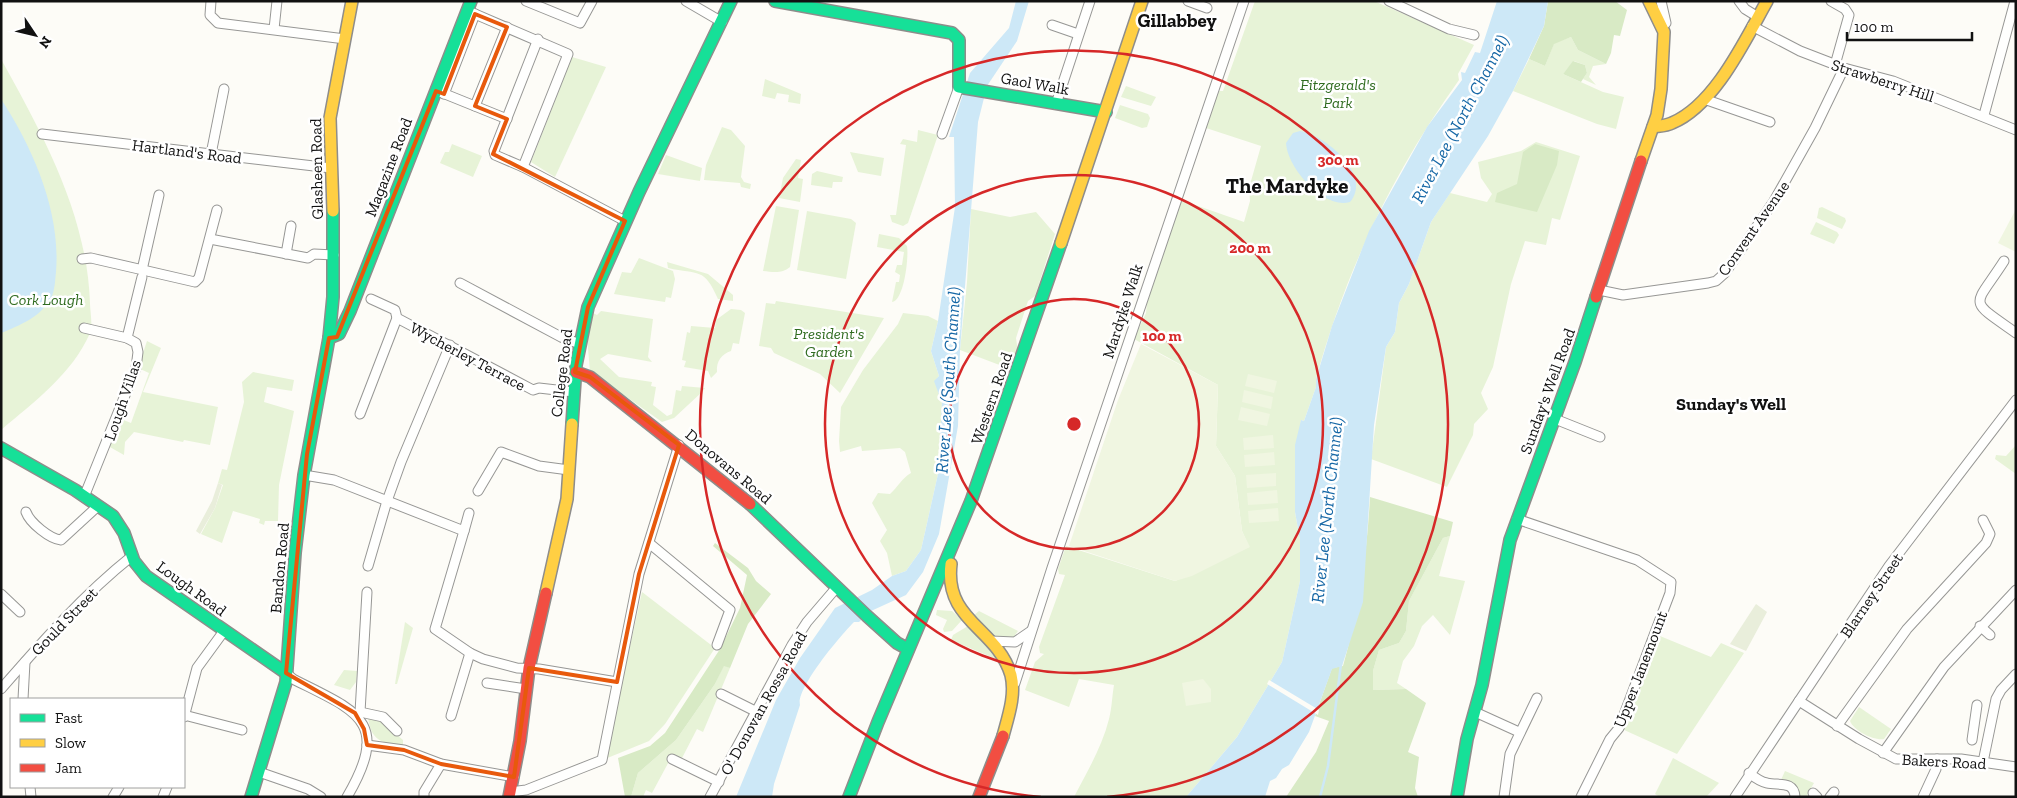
<svg xmlns="http://www.w3.org/2000/svg" width="2017" height="798" font-family="'Zilla Slab',serif">
  <rect width="100%" height="100%" fill="#fdfcf7"/>
  <g fill="#e7f3d7">
    <path d="M1255 1H1374L1474 45 1458 74 1459 80C1393 172 1346 270 1316 379V387L1304 421 1301 420 1295 512 1300 540V581L1282 662 1237 737 1186 797H1074C1087 772 1102 747 1109 719 1112 708 1112 696 1114 685L1079 679 1069 707 1025 690 1035 662 1044 654 1040 653 1039 647 1065 575 1059 574 1058 569 1066 546 1175 581 1249 547 1242 531 1235 476 1216 446 1218 385 1134 339 1146 313 1147 302 1181 200 1244 222 1250 201 1249 188 1261 146 1206 128 1219 91H1223Z"/>
    <polygon points="1571,37 1578,50 1606,64 1593,66 1589,77 1596,85 1583,79 1587,73 1585,65 1574,61 1563,74 1603,92 1624,97 1616,129 1597,124 1513,91 1529,59 1545,66 1554,43"/>
    <polygon points="572,57 606,67 555,177 531,162"/>
    <path d="M1 59C43 135 87 214 90 303 90 311 93 325 90 333 72 374 35 401 1 430Z"/>
    <polygon points="765,79 801,94 800,104 788,102 789,95 777,93 775,99 762,96"/>
    <polygon points="1126,86 1156,97 1151,106 1121,97"/>
    <polygon points="1120,105 1148,114 1150,118 1147,127 1142,128 1115,118"/>
    <polygon points="722,127 731,130 745,146 741,177 744,182 751,184 750,189 741,187 740,183 704,180 706,165"/>
    <polygon points="918,130 938,135 908,223 903,226 892,222 890,215 896,215 906,145 900,144 903,139 917,142"/>
    <polygon points="1536,142 1580,156 1560,220 1552,218 1546,245 1525,241 1511,284 1493,367 1481,393 1488,409 1474,424 1473,435 1447,487 1371,459 1386,347 1395,332 1399,303 1409,284 1431,222 1450,193 1487,202 1492,194 1481,178 1478,162 1521,151"/>
    <polygon points="452,144 482,156 473,177 440,163 445,152 449,152"/>
    <polygon points="850,152 884,158 881,176 858,172"/>
    <polygon points="666,155 702,168 700,181 658,174"/>
    <polygon points="796,159 801,160 798,178 803,179 800,202 779,198 783,178"/>
    <polygon points="817,171 843,177 842,182 833,182 832,188 811,185 812,174"/>
    <path d="M776 206 799 210 790 267C782 274 773 272 763 271Z"/>
    <polygon points="1822,207 1845,218 1846,221 1842,229 1817,218 1819,208"/>
    <polygon points="971,209 1010,217 1036,212 1055,234 1035,296 1028,301 1016,338 1018,352 1010,369 960,350 967,282"/>
    <polygon points="807,211 851,219 856,223 846,279 797,270"/>
    <polygon points="1816,222 1837,232 1839,235 1834,244 1810,234"/>
    <path d="M879 234 899 238 907 246C909 257 904 301 892 302L896 282H899L900 275 895 272 897 265H902L904 252 877 247Z"/>
    <polygon points="639,258 673,271 675,279 671,298 666,297 665,302 614,294 622,272 631,273"/>
    <path d="M667 262 708 274 733 295V301L718 299C704 267 699 275 668 268Z"/>
    <polygon points="776,301 884,318 840,393 820,374 774,353 771,348 759,346 766,303 775,304"/>
    <path d="M731 309 741 310 745 313 739 344 733 343 731 351C722 354 716 361 717 372L711 378 708 371 684 367 686 361 682 360 687 332 690 333 691 326 715 328 716 320Z"/>
    <polygon points="601,311 653,319 648,357 652,362 608,354 600,359 619,377 652,382 651,386 656,387 653,405 667,416 672,414 676,390 681,391 682,386 705,388 702,392 674,418 662,422 590,371 587,337 591,312 597,315"/>
    <path d="M903 313 928 316 938 321 931 351 939 376 935 381 942 403 938 474 921 550 906 571 892 576 887 553 880 541 887 530 872 503 878 493 890 494C898 487 902 478 911 473L905 452 900 448 862 451 861 446 840 452 839 441 841 407 863 370 898 324Z"/>
    <polygon points="147,341 161,348 143,392 218,407 210,445 184,440 183,442 134,432 125,442 124,455 108,446 121,419 131,423 149,373 138,368"/>
    <polygon points="253,372 294,380 292,391 267,387 264,402 294,411 279,485 278,521 265,521 264,525 259,523 260,519 233,511 222,543 201,534 215,508 223,485 218,483 222,469 227,470 244,402 242,382"/>
    <polygon points="2016,445 2016,474 1995,459 1996,455 2006,456"/>
    <polygon points="1450,536 1439,576 1465,581 1450,635 1433,615 1422,626 1414,646 1403,661 1397,683 1406,689 1373,690 1373,671 1379,650 1399,643 1406,631 1409,601 1443,538"/>
    <polygon points="642,592 715,648 665,724 649,741 605,759"/>
    <polygon points="937,610 952,611 962,620 952,631 944,632 943,629 947,620 936,615"/>
    <polygon points="979,611 1018,631 1015,635 1017,638 997,638 973,616"/>
    <polygon points="405,622 413,628 397,684 395,684"/>
    <polygon points="968,626 998,660 951,640 953,635"/>
    <polygon points="1660,636 1711,657 1721,643 1744,653 1677,754 1622,729"/>
    <polygon points="724,665 730,668 703,732 697,729 682,758 673,754 652,793 646,790 643,797 631,797 638,773 676,740 715,684"/>
    <polygon points="344,670 357,671 356,682 350,690 334,685"/>
    <path d="M1859 707 1891 729 1884 739C1874 741 1854 731 1850 721Z"/>
    <path d="M368 718 378 719 403 740V746C381 742 372 742 368 718Z"/>
    <polygon points="1673,758 1719,783 1706,797 1660,797 1655,794"/>
    <polygon points="1785,771 1814,783 1807,795 1809,797 1799,796 1795,786 1781,780"/>
  </g>
  <g fill="#d8eac5">
    <polygon points="1548,1 1615,1 1627,10 1620,36 1614,35 1611,53 1606,64 1578,50 1571,37 1554,44 1545,66 1529,59 1544,26"/>
    <polygon points="1573,61 1585,65 1587,73 1581,82 1563,74"/>
    <polygon points="1535,144 1559,151 1557,165 1537,212 1495,202 1497,193 1517,184 1523,152"/>
    <path d="M1370 497 1453 522 1450 536 1443 538 1409 601 1406 631 1399 643 1379 650 1373 671V690L1406 689 1426 703 1408 752 1419 757 1415 788 1418 797H1286L1316 752 1329 721 1315 716 1332 668 1343 666C1359 610 1367 554 1370 497Z"/>
    <polygon points="715,543 748,568 756,581 771,594 748,624 730,668 724,666 715,684 676,740 638,773 631,797 625,797 618,758 650,746 665,733 720,649 740,608 747,575 713,546"/>
  </g>
  <g fill="#e9eedb">
    <polygon points="218,483 222,485 215,508 200,534 196,531 212,501"/>
    <polygon points="1756,604 1767,612 1746,651 1730,644"/>
  </g>
  <g fill="#f0f6e1">
    <polygon points="2016,209 2016,252 1998,243"/>
    <polygon points="1141,344 1218,385 1216,446 1235,476 1242,531 1250,547 1192,576 1175,581 1069,546 1118,400"/>
    <polygon points="1248,374 1277,381 1274,393 1245,386"/>
    <polygon points="1244,390 1273,397 1271,409 1242,402"/>
    <polygon points="1241,407 1270,414 1267,426 1238,420"/>
    <polygon points="1273,435 1274,448 1244,450 1243,438"/>
    <polygon points="1274,452 1275,465 1245,467 1244,455"/>
    <polygon points="1276,473 1276,486 1247,488 1246,475"/>
    <polygon points="1277,490 1278,503 1248,505 1247,493"/>
    <polygon points="1278,508 1279,521 1249,523 1248,511"/>
    <polygon points="1203,679 1211,689 1211,702 1186,706 1182,683"/>
  </g>
  <g fill="#cde8f7">
    <path d="M1016 1H1029L1017 41 987 86 978 122 960 350 958 426 939 534 923 572 906 595 871 611 859 622H854C841 635 796 688 800 705L774 784 772 797H736L776 700 800 658 835 608 872 590 892 576 906 571 921 550 938 474 942 403 934 381 939 376 931 351 938 321 955 207 954 137H949L970 73 1009 28Z"/>
    <polygon points="1497,1 1548,1 1544,26 1513,91 1488,136 1431,222 1409,284 1399,303 1395,332 1386,347 1374,425 1363,602 1342,666 1332,669 1309,732 1289,765 1282,769 1276,778 1270,781 1265,797 1186,797 1237,737 1282,662 1300,581 1300,540 1295,512 1295,445 1301,420 1304,421 1316,387 1316,379 1332,326 1369,231 1427,127 1462,80 1461,72 1465,73 1475,52 1480,53"/>
    <path d="M1 99C33 148 61 212 56 272 55 280 55 291 51 298 42 316 19 326 1 333Z"/>
    <path d="M1300 131C1325 135 1373 175 1350 202 1323 210 1287 167 1286 143L1293 133Z"/>
  </g>
  <polygon fill="#fdfcf7" points="1269,680 1319,710 1318,715 1267,684"/>
  <g fill="none" stroke-linecap="round" stroke-linejoin="round">
    <polyline stroke="#cde8f7" stroke-width="2.5" points="1320,797 1328,766 1341,664"/>
    <defs>
      <g id="street">
        <polyline points="211,1 210,15 218,23 345,39"/>
        <polyline points="526,1 580,23 592,1"/>
        <polyline points="686,1 722,22"/>
        <polyline points="1188,1 1207,8"/>
        <polyline points="1389,1 1449,29 1474,35"/>
        <polyline points="1661,1 1666,23 1663,26"/>
        <polyline points="1739,1 1745,9 1758,17"/>
        <polyline points="1831,1 1845,9 1849,15 1835,65"/>
        <polyline points="468,11 568,54 523,167"/>
        <polyline points="1052,25 1078,34"/>
        <polyline points="1752,26 1800,51 1844,68 1893,81 2016,130"/>
        <polyline points="274,29 277,1"/>
        <polyline points="538,39 494,151 495,155 523,167 625,221"/>
        <polyline points="440,92 507,119"/>
        <polyline points="444,94 475,14"/>
        <polyline points="1704,99 1770,122"/>
        <polyline points="1056,104 1090,1"/>
        <polyline points="475,106 507,27"/>
        <polyline points="1984,115 2015,1"/>
        <polyline points="42,134 331,168"/>
        <polyline points="942,134 959,87"/>
        <polyline points="211,154 224,89"/>
        <polyline points="210,239 308,258 314,254 334,255"/>
        <polyline points="286,254 291,226"/>
        <polyline points="82,259 91,258 195,282 199,278 217,210"/>
        <path d="M2004 261C1974 308 1966 298 2016 333"/>
        <polyline points="142,270 159,195"/>
        <polyline points="460,283 561,337 580,344"/>
        <polyline points="1599,290 1623,295 1708,283 1716,281 1725,273 1774,201 1815,128 1844,68"/>
        <polyline points="371,299 395,310 397,318 533,390 539,388 574,392"/>
        <polyline points="84,328 127,338"/>
        <polyline points="360,414 397,318"/>
        <polyline points="1555,419 1600,437"/>
        <polyline points="304,475 334,480 464,531 435,629 470,653 483,659 517,668 539,669 617,682"/>
        <polyline points="478,491 501,452 539,466 569,470"/>
        <polyline points="84,497 136,368 138,352 136,343 127,338 142,277"/>
        <path d="M26 512C30 523 50 539 61 540L98 506"/>
        <polyline points="1517,519 1637,560 1671,582 1670,593 1619,728 1610,739 1581,797"/>
        <polyline points="464,531 469,513"/>
        <polyline points="649,543 730,610 717,645"/>
        <polyline points="368,566 387,501 401,462 450,345"/>
        <polyline points="1,594 20,612"/>
        <polyline points="1980,626 1990,635"/>
        <polyline points="991,641 1015,642 1031,631"/>
        <path d="M286 673 293 679C356 711 392 720 347 797"/>
        <polyline points="487,683 526,689"/>
        <polyline points="1015,683 1052,568 1244,1"/>
        <path d="M1 689C42 642 83 595 132 556"/>
        <polyline points="721,694 755,711"/>
        <polyline points="23,699 25,662"/>
        <polyline points="1799,701 1859,739 1896,759 1961,759 2016,767"/>
        <polyline points="360,712 383,717 397,731"/>
        <polyline points="1475,712 1519,732"/>
        <polyline points="184,715 242,730"/>
        <polyline points="357,715 360,712 367,592"/>
        <polyline points="451,716 470,653"/>
        <polyline points="184,717 197,668 224,631"/>
        <polyline points="1837,726 1907,629 1986,543 1990,534 1983,520"/>
        <polyline points="1972,740 1977,705"/>
        <polyline points="367,745 404,750 441,764 514,777"/>
        <polyline points="1883,753 1944,667 2016,590"/>
        <polyline points="672,759 719,782"/>
        <polyline points="1983,762 1996,699 2001,690 2016,674"/>
        <polyline points="259,772 308,789 321,797"/>
        <path d="M1749 773C1754 777 1761 782 1767 783 1778 786 1794 780 1795 797"/>
        <polyline points="30,787 31,797"/>
        <polyline points="510,792 526,790 602,760 639,574 679,445"/>
        <polyline points="1813,793 1817,797"/>
        <polyline points="113,797 119,787"/>
        <polyline points="163,797 167,787"/>
        <polyline points="424,797 424,792 441,764"/>
        <polyline points="710,797 792,645 807,622 837,587"/>
        <polyline points="1504,797 1510,754 1537,698"/>
        <polyline points="1735,797 1889,566 2016,400"/>
        <polyline points="1830,797 1834,792"/>
        <polyline points="1923,797 1936,769 1937,759"/>
      </g>
      <g id="fast">
        <polyline points="775,1 952,33 959,40 959,87 1106,112"/>
        <polyline points="329,338 339,334 350,311 471,1"/>
        <polyline points="572,424 576,365 588,307 639,192 731,1"/>
        <polyline points="1,448 75,490 113,516 124,533 134,561 146,576 286,673"/>
        <polyline points="750,504 867,616 897,643 908,649"/>
        <polyline points="251,797 286,682 295,553 304,475 329,338 333,297 333,211"/>
        <polyline points="849,797 878,722 971,501 1061,243"/>
        <polyline points="1457,797 1467,739 1482,685 1510,540 1575,362 1596,297"/>
      </g>
      <g id="slow">
        <path d="M1653 127C1659 126 1666 126 1672 123 1715 105 1745 40 1767 1"/>
        <polyline points="1641,161 1657,115 1661,89 1664,32 1649,1"/>
        <polyline points="333,211 330,118 352,1"/>
        <polyline points="1061,243 1142,1"/>
        <path d="M951 564C944 621 997 628 1011 675 1016 695 1008 717 1003 736"/>
        <polyline points="546,593 567,499 572,424"/>
      </g>
      <g id="jam">
        <polyline points="1596,297 1641,161"/>
        <polyline points="576,372 590,377 750,504"/>
        <polyline points="509,797 520,741 529,668 546,593"/>
        <polyline points="979,797 1003,736"/>
      </g>
    </defs>
    <use href="#street" stroke="#979795" stroke-width="11"/>
    <use href="#fast" stroke="#8e8d8b" stroke-width="14"/>
    <use href="#slow" stroke="#8e8d8b" stroke-width="14"/>
    <use href="#jam" stroke="#8e8d8b" stroke-width="14"/>
    <use href="#street" stroke="#fffffe" stroke-width="9"/>
    <use href="#fast" stroke="#16e098" stroke-width="11"/>
    <use href="#slow" stroke="#ffcf43" stroke-width="11"/>
    <use href="#jam" stroke="#f24e42" stroke-width="11"/>
  </g>
  <path fill="none" stroke="#e8590c" stroke-width="4" stroke-linejoin="round" d="M475 14 507 27 475 106 507 119 493 154 625 221 588 307 575 372 590 377 679 445 639 574 617 682 529 668 514 777 441 764 404 750 367 745 364 729 355 713 286 673 307 454 329 338 337 337 436 91 444 94Z"/>
  <g fill="none" stroke="#d62828" stroke-width="2.5">
    <circle cx="1074" cy="424" r="125"/>
    <circle cx="1074" cy="424" r="249"/>
    <path d="M1041 797A374 374 0 1 1 1107 797"/>
  </g>
  <g text-anchor="middle" stroke-width="5" stroke-linejoin="round" paint-order="stroke">
    <g font-size="16" fill="#111" stroke="#fff">
      <text transform="translate(1883 80) rotate(18)" y="6">Strawberry Hill</text>
      <text transform="translate(1035 83) rotate(10)" y="6">Gaol Walk</text>
      <text transform="translate(187 151) rotate(7)" y="6">Hartland's Road</text>
      <text transform="translate(388 167) rotate(-69)" y="6">Magazine Road</text>
      <text transform="translate(316 169) rotate(-91)" y="6">Glasheen Road</text>
      <text transform="translate(1753 228) rotate(-55)" y="6">Convent Avenue</text>
      <text transform="translate(1122 311) rotate(-72)" y="6">Mardyke Walk</text>
      <text transform="translate(468 356) rotate(28)" y="6">Wycherley Terrace</text>
      <text transform="translate(561 373) rotate(-83)" y="6">College Road</text>
      <text transform="translate(1547 391) rotate(-70)" y="6">Sunday's Well Road</text>
      <text transform="translate(991 398) rotate(-71)" y="6">Western Road</text>
      <text transform="translate(122 400) rotate(-71)" y="6">Lough Villas</text>
      <text transform="translate(729 466) rotate(40)" y="6">Donovans Road</text>
      <text transform="translate(279 568) rotate(-85)" y="6">Bandon Road</text>
      <text transform="translate(192 588) rotate(36)" y="6">Lough Road</text>
      <text transform="translate(1871 595) rotate(-56)" y="6">Blarney Street</text>
      <text transform="translate(64 621) rotate(-46)" y="6">Gould Street</text>
      <text transform="translate(1640 669) rotate(-69)" y="6">Upper Janemount</text>
      <text transform="translate(763 703) rotate(-61)" y="6">O' Donovan Rossa Road</text>
      <text transform="translate(1944 761) rotate(3)" y="6">Bakers Road</text>
    </g>
    <g font-size="16" font-style="italic" fill="#2f6b1f" stroke="#fff">
      <text x="1338" y="90">Fitzgerald's<tspan x="1338" dy="18">Park</tspan></text>
      <text x="46" y="305">Cork Lough</text>
      <text x="829" y="339">President's<tspan x="829" dy="18">Garden</tspan></text>
    </g>
    <g font-size="18" font-style="italic" fill="#1768a6" stroke="#fff">
      <text transform="translate(1460 119) rotate(-62)" y="6">River Lee (North Channel)</text>
      <text transform="translate(948 380) rotate(-86)" y="6">River Lee (South Channel)</text>
      <text transform="translate(1327 510) rotate(-84)" y="6">River Lee (North Channel)</text>
    </g>
    <g font-size="18" font-weight="bold" fill="#111" stroke="#fff">
      <text x="1731" y="410">Sunday's Well</text>
    </g>
    <g font-size="19" font-weight="bold" fill="#111" stroke="#fff">
      <text x="1177" y="27">Gillabbey</text>
    </g>
    <g font-size="21" font-weight="bold" fill="#111" stroke="#fff">
      <text x="1287" y="193">The Mardyke</text>
    </g>
  </g>
  <circle cx="1074" cy="424" r="8" fill="#d62828" stroke="#fff" stroke-width="2.5"/>
  <g font-size="15" text-anchor="middle" font-weight="bold" fill="#d62828" stroke="#fff" stroke-width="5" stroke-linejoin="round" paint-order="stroke">
    <text x="1338" y="165">300 m</text>
    <text x="1250" y="253">200 m</text>
    <text x="1162" y="341">100 m</text>
  </g>
  <rect width="2017" height="798" fill="none" stroke="#111111" stroke-width="5"/>
  <rect x="10" y="698" width="175" height="90" fill="#ffffff" stroke="#a0a0a0"/>
  <rect x="20" y="714" width="25" height="8" fill="#16e098" stroke="#a0a0a0"/>
  <text x="55" y="723" font-size="15" fill="#111111">Fast</text>
  <rect x="20" y="739" width="25" height="8" fill="#ffcf43" stroke="#a0a0a0"/>
  <text x="55" y="748" font-size="15" fill="#111111">Slow</text>
  <rect x="20" y="764" width="25" height="8" fill="#f24e42" stroke="#a0a0a0"/>
  <text x="55" y="773" font-size="15" fill="#111111">Jam</text>
  <g transform="translate(35 35) rotate(125)" stroke="#ffffff" stroke-width="4" paint-order="stroke">
  <path d="M0-4L9 19L0 12L-9 19Z" fill="#111111"/>
  <text y="-8" font-size="14" font-weight="bold" text-anchor="middle" fill="#111111">N</text>
  </g>
  <path d="M1847 32v8h125v-8" fill="none" stroke="#111111" stroke-width="2.5"/>
  <text x="1854" y="32" font-size="15" fill="#111111" stroke="#ffffff" stroke-width="4" paint-order="stroke">100 m</text>
</svg>
